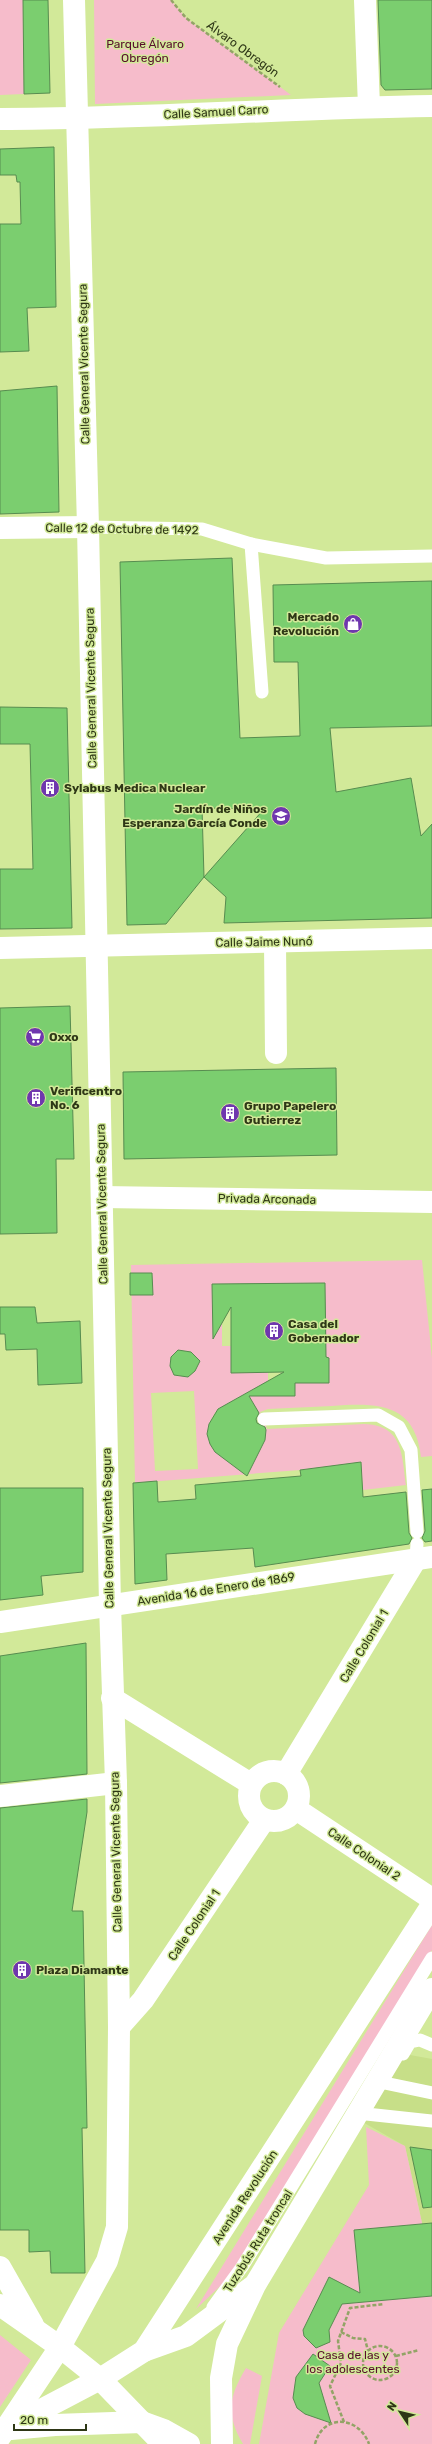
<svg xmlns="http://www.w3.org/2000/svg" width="432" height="2444" font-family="Rubik,sans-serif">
  <rect width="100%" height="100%" fill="#d2e999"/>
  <polygon fill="#c7df88" points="399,2053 432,2059 432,2268 405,2146 359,2120"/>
  <g fill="#f6bccb" fill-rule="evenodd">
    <polygon points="0,0 23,0 24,94 0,95"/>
    <polygon points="94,0 171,0 186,18 291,95 95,104"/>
    <path d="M422 1260 432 1358V1456L421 1457C415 1402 376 1403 332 1406 311 1407 289 1408 268 1409L260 1412 267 1429 364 1424C403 1425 402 1455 406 1485L363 1490 361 1462 300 1470 135 1483 131 1265ZM212 1284 329 1358V1383H295L268 1396V1372L231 1373V1346H222V1316ZM178 1350 191 1352 196 1359 197 1368 188 1377 174 1375 170 1366 171 1357ZM194 1391 198 1469 155 1471 151 1393ZM253 1407 259 1413 266 1430 215 1452C205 1436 206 1424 218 1409Z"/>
    <polygon points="432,1925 432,1950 234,2273 196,2309"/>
    <polygon points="366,2127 405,2146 432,2268 432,2444 259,2444 279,2333 369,2185"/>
    <polygon points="0,2335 31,2360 0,2407"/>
    <path d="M246 2368 262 2376 250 2444H243C225 2413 229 2397 246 2368Z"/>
  </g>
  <g fill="#7bce6f" stroke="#578c50">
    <polygon points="23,0 48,0 50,93 24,94"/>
    <polygon points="378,0 432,0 432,89 385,90 381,85"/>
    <polygon points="54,147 56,307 27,308 29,351 0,352 0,224 21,224 20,182 17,182 16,175 0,175 0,149"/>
    <polygon points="57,386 59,512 0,514 0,391"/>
    <polygon points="232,558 240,738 300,736 298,662 274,662 273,585 432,581 432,726 330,728 336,792 411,778 421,836 432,824 432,918 224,923 226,897 204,877 264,809 202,808 204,877 166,924 127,925 120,562"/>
    <polygon points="0,707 67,708 72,928 0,929 0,869 33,869 30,744 0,744"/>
    <polygon points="70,1006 74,1159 56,1159 57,1233 0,1234 0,1008"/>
    <polygon points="336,1068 337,1155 124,1159 123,1072"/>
    <polygon points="130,1273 152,1273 153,1295 130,1295"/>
    <polygon points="325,1283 326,1357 329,1358 329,1383 295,1383 295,1396 249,1396 259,1413 256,1419 257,1423 265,1427 266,1430 265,1440 247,1476 215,1452 210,1444 207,1434 209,1424 218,1409 284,1372 231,1373 231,1307 213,1339 212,1284"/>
    <polygon points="0,1307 35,1307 37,1323 80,1321 82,1383 38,1385 37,1349 6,1350 5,1334 0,1334"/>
    <polygon points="178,1350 191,1352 200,1361 195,1371 188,1377 174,1375 170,1366 171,1357"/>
    <polygon points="361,1462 363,1497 406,1492 409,1533 412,1538 409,1544 255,1567 253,1548 166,1554 167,1580 135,1584 133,1483 157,1481 158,1502 196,1499 195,1485 301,1476 300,1470"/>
    <polygon points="0,1488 83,1488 83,1572 41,1576 43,1595 0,1600"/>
    <polygon points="432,1489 432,1541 425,1542 422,1538 425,1531 422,1490"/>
    <polygon points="86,1643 87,1774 0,1783 0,1656"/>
    <polygon points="87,1799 87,1812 72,1911 83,1911 87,2128 82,2128 85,2273 51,2273 50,2251 29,2252 29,2230 0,2230 0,1808"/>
    <polygon points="410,2147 432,2150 432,2207 423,2208"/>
    <polygon points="432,2223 432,2296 342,2304 329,2330 330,2342 316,2348 304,2336 303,2330 329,2277 360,2293 354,2230"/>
    <polygon points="313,2354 330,2366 319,2383 331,2423 305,2414 297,2408 293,2398 296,2377"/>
  </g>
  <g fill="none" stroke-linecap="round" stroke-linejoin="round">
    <g stroke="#92a466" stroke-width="2.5" stroke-dasharray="4 2" stroke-linecap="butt">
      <polyline points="171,0 186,18 280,87"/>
      <polyline points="341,2332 353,2338 365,2339 368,2351"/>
      <circle cx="380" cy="2363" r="17"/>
      <polyline points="396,2356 419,2350"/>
      <polyline points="344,2422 330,2386 341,2363 338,2341 350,2308 384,2304"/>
      <path d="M315 2444C323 2413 359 2416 369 2444"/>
    </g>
    <g stroke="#fff" stroke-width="13">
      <polyline points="88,527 202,529 251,544 326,558 432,556"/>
      <polyline points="251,544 262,692"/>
      <polyline points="264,1419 378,1415 399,1427 411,1450 417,1532"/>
      <polyline points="416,1559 417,1544"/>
      <polyline points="403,2054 410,2042 420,2040 432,2045"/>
      <polyline points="375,2081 432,2093"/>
      <polyline points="357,2113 432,2121"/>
      <polyline points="213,2307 242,2267 432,1958"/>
    </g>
    <g stroke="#fff" stroke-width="22">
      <polyline points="365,0 369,107"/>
      <path d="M0 119C144 119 288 108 432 106"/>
      <polyline points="0,528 88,527"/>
      <polyline points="275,942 276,1053"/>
      <polyline points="0,948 432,938"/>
      <polyline points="102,1197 432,1202"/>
      <polyline points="0,1622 432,1557"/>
      <polyline points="112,1698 251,1784"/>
      <circle cx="274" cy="1796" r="25"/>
      <polyline points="286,1774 416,1559"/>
      <polyline points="0,1796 116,1783"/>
      <polyline points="296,1809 432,1899"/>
      <polyline points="119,2027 143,2000 264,1820"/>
    </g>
    <polyline stroke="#fff" stroke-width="22" points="60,2347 107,2261 117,2227 119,2027 116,1783 110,1605 88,527 74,0"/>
    <g stroke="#fff" stroke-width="22">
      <polyline points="144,2351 186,2336 252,2287"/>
      <polyline points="3,2430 100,2379 144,2351 432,1905"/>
      <polyline points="222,2444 221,2378 227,2344 255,2285 432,1989"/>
    </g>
    <g stroke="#fff" stroke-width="22">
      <polyline points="0,2267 33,2325"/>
      <polyline points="0,2305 60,2347 100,2379 163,2444"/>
      <polyline points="0,2430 55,2425 142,2422 164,2430 189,2444"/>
      <polyline points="0,2437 60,2347"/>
    </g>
  </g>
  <defs>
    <symbol id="shop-disc" viewBox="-11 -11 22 22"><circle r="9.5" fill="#6f37ae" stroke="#d2e999"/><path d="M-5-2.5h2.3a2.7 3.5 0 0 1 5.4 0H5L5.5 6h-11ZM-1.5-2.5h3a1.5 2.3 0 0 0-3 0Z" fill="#fff"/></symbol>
    <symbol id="building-disc" viewBox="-11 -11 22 22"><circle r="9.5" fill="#6f37ae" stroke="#d2e999"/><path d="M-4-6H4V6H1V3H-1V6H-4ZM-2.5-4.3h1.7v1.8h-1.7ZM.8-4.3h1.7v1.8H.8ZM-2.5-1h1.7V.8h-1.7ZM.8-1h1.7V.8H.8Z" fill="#fff"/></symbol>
    <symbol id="school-disc" viewBox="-11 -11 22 22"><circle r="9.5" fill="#6f37ae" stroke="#d2e999"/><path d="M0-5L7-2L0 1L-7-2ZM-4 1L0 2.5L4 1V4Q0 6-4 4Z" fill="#fff"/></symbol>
    <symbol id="supermarket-disc" viewBox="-11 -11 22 22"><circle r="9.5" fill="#6f37ae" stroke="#d2e999"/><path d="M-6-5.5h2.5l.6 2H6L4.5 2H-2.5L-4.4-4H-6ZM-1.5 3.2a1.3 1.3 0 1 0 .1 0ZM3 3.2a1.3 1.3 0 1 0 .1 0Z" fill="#fff"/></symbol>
  </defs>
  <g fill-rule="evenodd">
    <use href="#shop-disc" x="342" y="613" width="22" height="22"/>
    <use href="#building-disc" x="39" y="777" width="22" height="22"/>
    <use href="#school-disc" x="270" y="805" width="22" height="22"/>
    <use href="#supermarket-disc" x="24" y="1026" width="22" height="22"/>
    <use href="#building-disc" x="25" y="1087" width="22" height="22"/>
    <use href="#building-disc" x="219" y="1102" width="22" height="22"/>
    <use href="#building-disc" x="263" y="1320" width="22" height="22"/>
    <use href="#building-disc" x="11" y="1959" width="22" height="22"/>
  </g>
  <g text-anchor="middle" stroke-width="3" stroke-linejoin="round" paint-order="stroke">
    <g font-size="12" fill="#590d2d" stroke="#d2e999">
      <text x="145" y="48">Parque Álvaro<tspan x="145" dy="14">Obregón</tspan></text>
      <text x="353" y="2359">Casa de las y<tspan x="353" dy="14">los adolescentes</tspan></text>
    </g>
    <g font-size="12" fill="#2e3716" stroke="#d2e999">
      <text transform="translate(243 49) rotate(36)" y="4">Álvaro Obregón</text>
      <text transform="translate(216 112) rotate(-3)" y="4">Calle Samuel Carro</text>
      <text transform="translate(84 364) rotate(-91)" y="4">Calle General Vicente Segura</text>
      <text transform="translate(122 529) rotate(1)" y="4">Calle 12 de Octubre de 1492</text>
      <text transform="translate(91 688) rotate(-91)" y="4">Calle General Vicente Segura</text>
      <text transform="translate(264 942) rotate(-1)" y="4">Calle Jaime Nunó</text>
      <text transform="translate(267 1199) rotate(1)" y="4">Privada Arconada</text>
      <text transform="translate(102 1204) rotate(-91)" y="4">Calle General Vicente Segura</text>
      <text transform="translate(108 1528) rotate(-91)" y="4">Calle General Vicente Segura</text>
      <text transform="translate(216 1589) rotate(-9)" y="4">Avenida 16 de Enero de 1869</text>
      <text transform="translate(364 1646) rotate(-59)" y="4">Calle Colonial 1</text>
      <text transform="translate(116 1852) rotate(-91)" y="4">Calle General Vicente Segura</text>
      <text transform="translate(364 1854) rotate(34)" y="4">Calle Colonial 2</text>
      <text transform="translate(194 1925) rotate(-56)" y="4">Calle Colonial 1</text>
      <text transform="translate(245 2197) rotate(-57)" y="4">Avenida Revolución</text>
      <text transform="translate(258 2241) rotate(-58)" y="4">Tuzobús Ruta troncal</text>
    </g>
    <g font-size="12" font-weight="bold" fill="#2e3716" stroke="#d2e999" text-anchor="start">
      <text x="339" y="621" text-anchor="end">Mercado<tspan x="339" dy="14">Revolución</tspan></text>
      <text x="64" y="792">Sylabus Medica Nuclear</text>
      <text x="267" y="813" text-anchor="end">Jardín de Niños<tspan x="267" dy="14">Esperanza García Conde</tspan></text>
      <text x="49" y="1041">Oxxo</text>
      <text x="50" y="1095">Verificentro<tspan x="50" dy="14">No. 6</tspan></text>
      <text x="244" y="1110">Grupo Papelero<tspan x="244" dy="14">Gutierrez</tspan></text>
      <text x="288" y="1328">Casa del<tspan x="288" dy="14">Gobernador</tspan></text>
      <text x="36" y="1974">Plaza Diamante</text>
    </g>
  </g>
  <g transform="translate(400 2412) rotate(305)" stroke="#d2e999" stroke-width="3" paint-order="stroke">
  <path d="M0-3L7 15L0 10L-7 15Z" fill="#2e3716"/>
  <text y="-6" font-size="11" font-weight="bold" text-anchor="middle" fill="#2e3716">N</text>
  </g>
  <path d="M14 2424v6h72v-6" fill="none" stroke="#2e3716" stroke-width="2"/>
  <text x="20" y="2424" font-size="12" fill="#2e3716" stroke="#d2e999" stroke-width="3" paint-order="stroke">20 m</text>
</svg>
